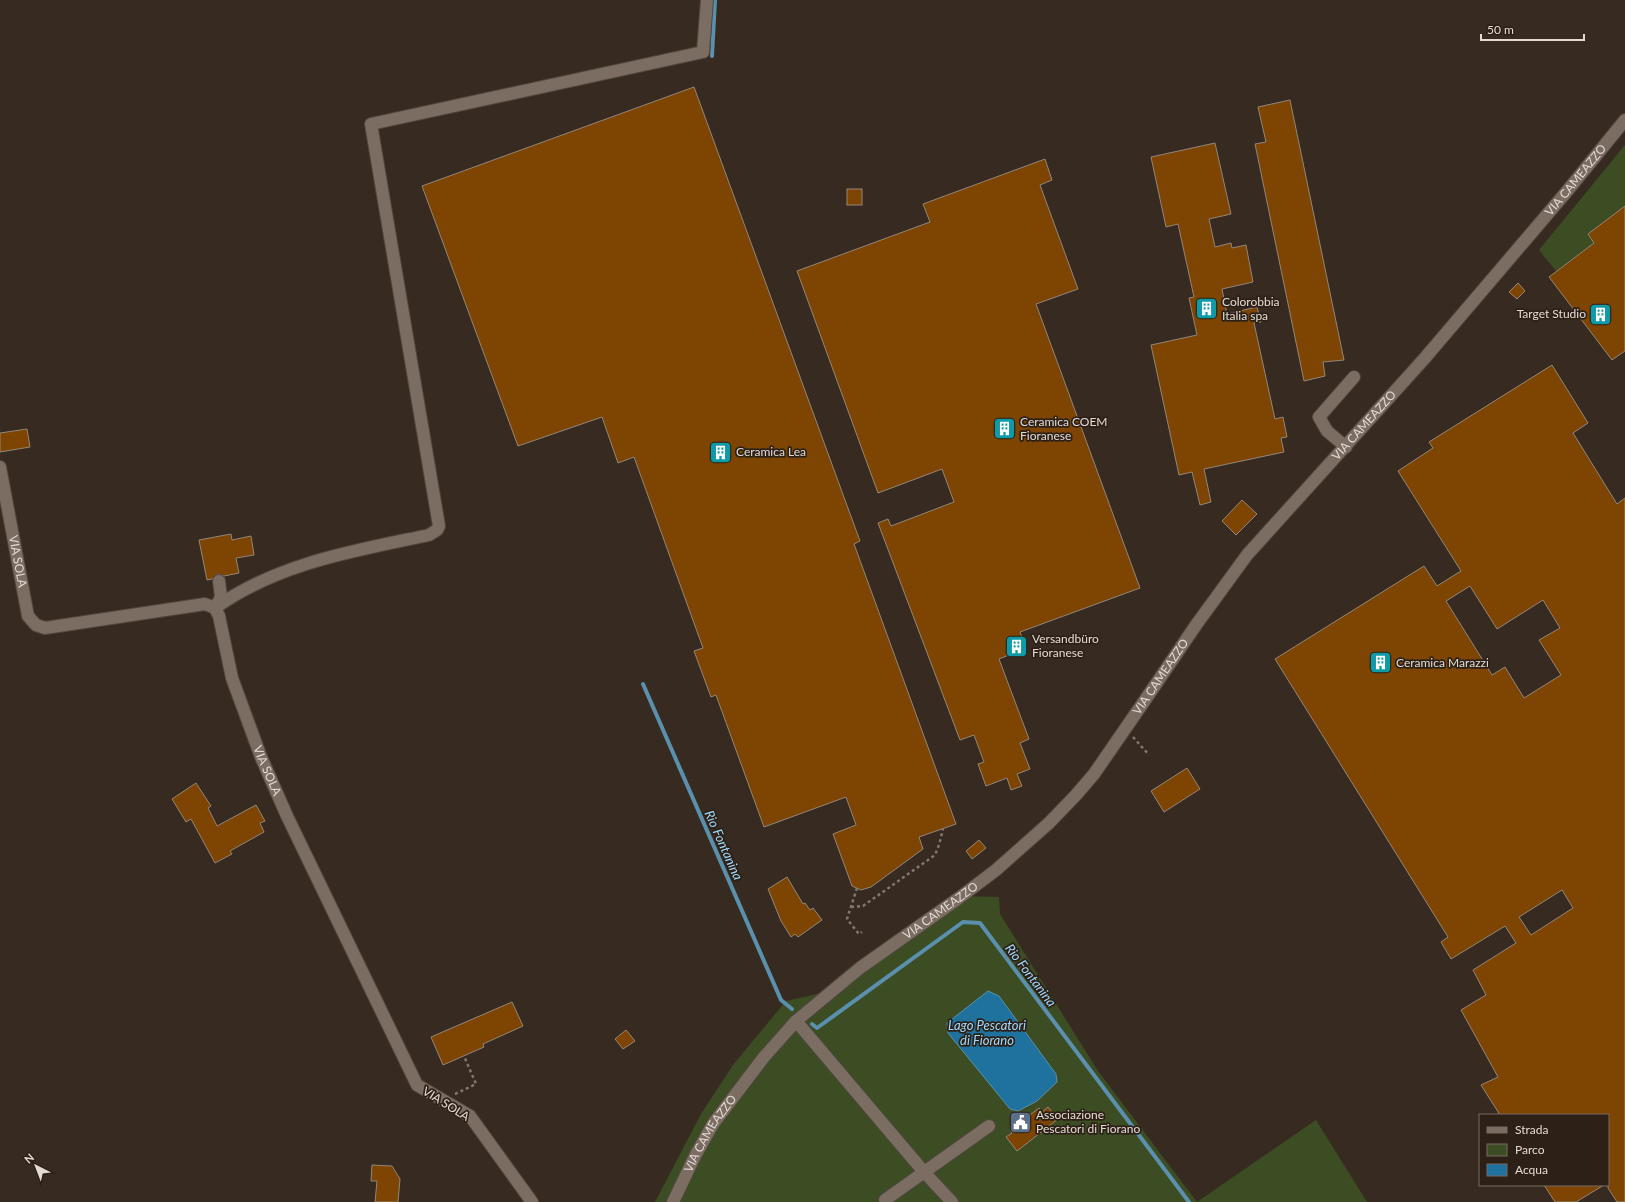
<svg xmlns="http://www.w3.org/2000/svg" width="1625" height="1202" font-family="Lato,sans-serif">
  <rect width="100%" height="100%" fill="#372b21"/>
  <g fill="#3c4d23">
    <polygon points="1625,145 1625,206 1588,234 1594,243 1556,271 1539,250"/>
    <polygon points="958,896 999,897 1000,914 1098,1071 1197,1202 1316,1120 1367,1202 655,1202 701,1114 733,1065 786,1001 831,991"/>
  </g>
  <polygon fill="#1f719e" stroke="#5a90ae" points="988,991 999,996 1056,1074 1057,1082 1037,1101 1018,1111 1010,1109 948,1033 947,1023"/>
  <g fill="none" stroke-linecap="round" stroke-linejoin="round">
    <g stroke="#5a90ae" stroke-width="4">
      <polyline points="712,56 715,0"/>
      <polyline points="643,684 781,1000 792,1009"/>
      <polyline points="812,1024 817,1028 963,922 980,923 1189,1202"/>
    </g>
  </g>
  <g fill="#7d4501" stroke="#94867a" fill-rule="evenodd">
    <polygon points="694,87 860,541 854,544 956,824 919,837 923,849 871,887 861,890 852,886 833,834 856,825 846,797 764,827 716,695 711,697 694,651 703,648 634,457 618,463 602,417 518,446 422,186"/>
    <polygon points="1290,100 1344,360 1323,362 1325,376 1304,381 1255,144 1266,142 1258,107"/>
    <polygon points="1215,143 1231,214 1209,219 1215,247 1231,243 1232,248 1246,245 1253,282 1222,289 1227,314 1257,307 1261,322 1254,323 1275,419 1283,417 1287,437 1281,438 1284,452 1204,469 1211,502 1200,505 1192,472 1179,475 1151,345 1197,335 1189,298 1194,297 1178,224 1166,227 1151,157"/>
    <polygon points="1045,159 1052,180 1040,185 1078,289 1036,304 1140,588 1020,632 1026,648 999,659 1029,739 1020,743 1030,769 1017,774 1022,786 1011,790 1007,778 986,786 978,764 984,762 974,735 960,740 878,523 888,519 891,526 954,502 942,469 878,493 797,271 930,222 923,204"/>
    <rect x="847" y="189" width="15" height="16"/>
    <polygon points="1625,206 1625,351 1612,360 1549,277 1594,243 1588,234"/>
    <polygon points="1518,283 1525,291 1517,299 1509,292"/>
    <path d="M1552 365 1588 423 1573 433 1617 504 1625 498V1202H1617L1608 1188V1115H1500L1481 1085 1498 1077 1461 1010 1486 995 1473 970 1516 943 1505 926 1451 959 1441 942 1448 937 1275 659 1424 566 1437 586 1461 571 1398 471 1433 448 1429 442ZM1470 586 1497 629 1543 600 1560 628 1539 640 1561 675 1524 698 1505 667 1492 675 1446 601ZM1562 890 1573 908 1531 935 1519 917Z"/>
    <polygon points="27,429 30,447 0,452 0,433"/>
    <polygon points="1242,500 1257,514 1236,535 1222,521"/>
    <polygon points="231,534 232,540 251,536 254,555 236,558 239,573 224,576 218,574 212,579 207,580 199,540"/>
    <polygon points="1187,768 1200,789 1164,812 1151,791"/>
    <polygon points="196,783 211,806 208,808 217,826 256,805 265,821 260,823 264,832 230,851 232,854 215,863 191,819 186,822 172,799"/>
    <polygon points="979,840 986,848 972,859 966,851"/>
    <polygon points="787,877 803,904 805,903 810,910 813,908 822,920 798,937 795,934 791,937 781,921 768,889"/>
    <polygon points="512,1002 523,1026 483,1044 484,1047 443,1065 431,1037"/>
    <polygon points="626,1030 635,1041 623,1049 615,1039"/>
    <polygon points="1048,1107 1058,1119 1017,1151 1006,1137 1012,1133 1010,1130 1039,1108 1042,1112"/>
    <polygon points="372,1165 392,1166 400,1179 398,1202 375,1202 377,1181 371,1181"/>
    <polygon points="1544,1185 1604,1185 1576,1202 1555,1202"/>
  </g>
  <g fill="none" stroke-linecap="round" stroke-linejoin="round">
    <defs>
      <g id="minor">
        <polyline points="1346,447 1327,431 1319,417 1354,377"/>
        <path id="s1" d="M0 467 28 616 36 625 45 628 205 604 215 608 219 616 232 678 261 757 287 816 417 1085 470 1116 532 1202"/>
        <path d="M219 581 221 597 215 608C278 563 354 551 429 535L437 530 439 526 371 124 703 52 707 0"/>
        <polyline points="796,1021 924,1172 952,1202"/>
        <polyline points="885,1200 989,1126"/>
        <path id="s2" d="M673 1202 695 1156 713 1124 764 1057 796 1021 860 968 959 898 996 870 1049 823 1076 795 1094 774 1143 703 1196 625 1247 555 1424 359 1568 190 1625 120"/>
      </g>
    </defs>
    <use href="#minor" stroke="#51473f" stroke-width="14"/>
    <g stroke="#82776f" stroke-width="2.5" stroke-dasharray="3 3" stroke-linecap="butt">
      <polyline points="1133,737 1149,755"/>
      <polyline points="857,888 847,919 859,934 862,932"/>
      <polyline points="851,907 863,906 935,855 939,845 943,829"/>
      <polyline points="455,1094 476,1084 464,1056"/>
    </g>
    <use href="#minor" stroke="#7b6d62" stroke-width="12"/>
  </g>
  <defs>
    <symbol id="building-square" viewBox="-11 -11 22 22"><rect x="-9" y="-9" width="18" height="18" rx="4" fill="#0f9aa8" stroke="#2d2117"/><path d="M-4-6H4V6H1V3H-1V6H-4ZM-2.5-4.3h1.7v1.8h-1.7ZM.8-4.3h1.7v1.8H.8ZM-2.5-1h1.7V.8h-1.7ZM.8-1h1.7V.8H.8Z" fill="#fff"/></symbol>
    <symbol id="civic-square" viewBox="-11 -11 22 22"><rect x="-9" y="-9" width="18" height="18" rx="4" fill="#5c6f8a" stroke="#2d2117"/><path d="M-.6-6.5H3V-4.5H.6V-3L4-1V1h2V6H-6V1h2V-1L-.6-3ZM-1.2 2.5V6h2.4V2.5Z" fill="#fff"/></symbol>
  </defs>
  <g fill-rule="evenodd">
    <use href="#building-square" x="1194" y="296" width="25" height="25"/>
    <use href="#building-square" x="1588" y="302" width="25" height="25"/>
    <use href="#building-square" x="992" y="416" width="25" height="25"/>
    <use href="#building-square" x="708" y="440" width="25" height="25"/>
    <use href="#building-square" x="1004" y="634" width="25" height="25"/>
    <use href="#building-square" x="1368" y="650" width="25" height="25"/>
    <use href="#civic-square" x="1008" y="1110" width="25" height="25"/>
  </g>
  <g text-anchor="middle" stroke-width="3.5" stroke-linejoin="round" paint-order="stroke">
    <g font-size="12" fill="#e3dad4" stroke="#2d2117">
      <text dy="4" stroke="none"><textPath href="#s2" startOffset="1374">VIA CAMEAZZO</textPath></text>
      <text dy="4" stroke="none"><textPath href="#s2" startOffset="1050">VIA CAMEAZZO</textPath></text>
      <text dy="4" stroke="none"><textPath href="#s1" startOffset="96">VIA SOLA</textPath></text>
      <text dy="4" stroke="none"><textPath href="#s2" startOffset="726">VIA CAMEAZZO</textPath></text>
      <text dy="4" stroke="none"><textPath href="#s1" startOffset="517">VIA SOLA</textPath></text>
      <text dy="4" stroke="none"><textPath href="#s2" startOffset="402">VIA CAMEAZZO</textPath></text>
      <text transform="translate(446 1104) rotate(32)" y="4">VIA SOLA</text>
      <text dy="4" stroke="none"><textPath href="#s2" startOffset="78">VIA CAMEAZZO</textPath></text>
    </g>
    <g font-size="12" fill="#e3dad4" stroke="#2d2117" text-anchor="start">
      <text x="1222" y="306">Colorobbia<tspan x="1222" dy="14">Italia spa</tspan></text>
      <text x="1586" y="318" text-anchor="end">Target Studio</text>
      <text x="1020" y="426">Ceramica COEM<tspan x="1020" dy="14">Fioranese</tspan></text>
      <text x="736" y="456">Ceramica Lea</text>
      <text x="1032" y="643">Versandbüro<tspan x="1032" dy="14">Fioranese</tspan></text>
      <text x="1396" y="667">Ceramica Marazzi</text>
      <text x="1036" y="1119">Associazione<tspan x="1036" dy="14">Pescatori di Fiorano</tspan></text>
    </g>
    <g font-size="13" font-style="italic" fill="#9ed8fe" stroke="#2d2117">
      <text transform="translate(724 845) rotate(66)" y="5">Rio Fontanina</text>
      <text transform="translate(1031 975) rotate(53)" y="5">Rio Fontanina</text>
      <text x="987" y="1030">Lago Pescatori<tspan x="987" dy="15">di Fiorano</tspan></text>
    </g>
  </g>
  <rect x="1479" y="1114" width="130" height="72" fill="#2d2117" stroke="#766b63"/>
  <rect x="1487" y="1127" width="20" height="6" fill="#7b6d62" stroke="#766b63"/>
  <text x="1515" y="1134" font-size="12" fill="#e3dad4">Strada</text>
  <rect x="1487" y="1144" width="20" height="12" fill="#3c4d23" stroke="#766b63"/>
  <text x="1515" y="1154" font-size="12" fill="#e3dad4">Parco</text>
  <rect x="1487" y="1164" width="20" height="12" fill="#1f719e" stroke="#766b63"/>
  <text x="1515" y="1174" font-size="12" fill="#e3dad4">Acqua</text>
  <g transform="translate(36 1166) rotate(318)" stroke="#2d2117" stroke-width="3" paint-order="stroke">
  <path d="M0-3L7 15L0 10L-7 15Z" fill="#e3dad4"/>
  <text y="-6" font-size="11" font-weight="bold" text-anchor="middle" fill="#e3dad4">N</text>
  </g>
  <path d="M1481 34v6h103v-6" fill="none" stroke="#e3dad4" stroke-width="2"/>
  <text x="1487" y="34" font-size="12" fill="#e3dad4" stroke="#2d2117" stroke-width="3" paint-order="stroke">50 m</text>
</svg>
